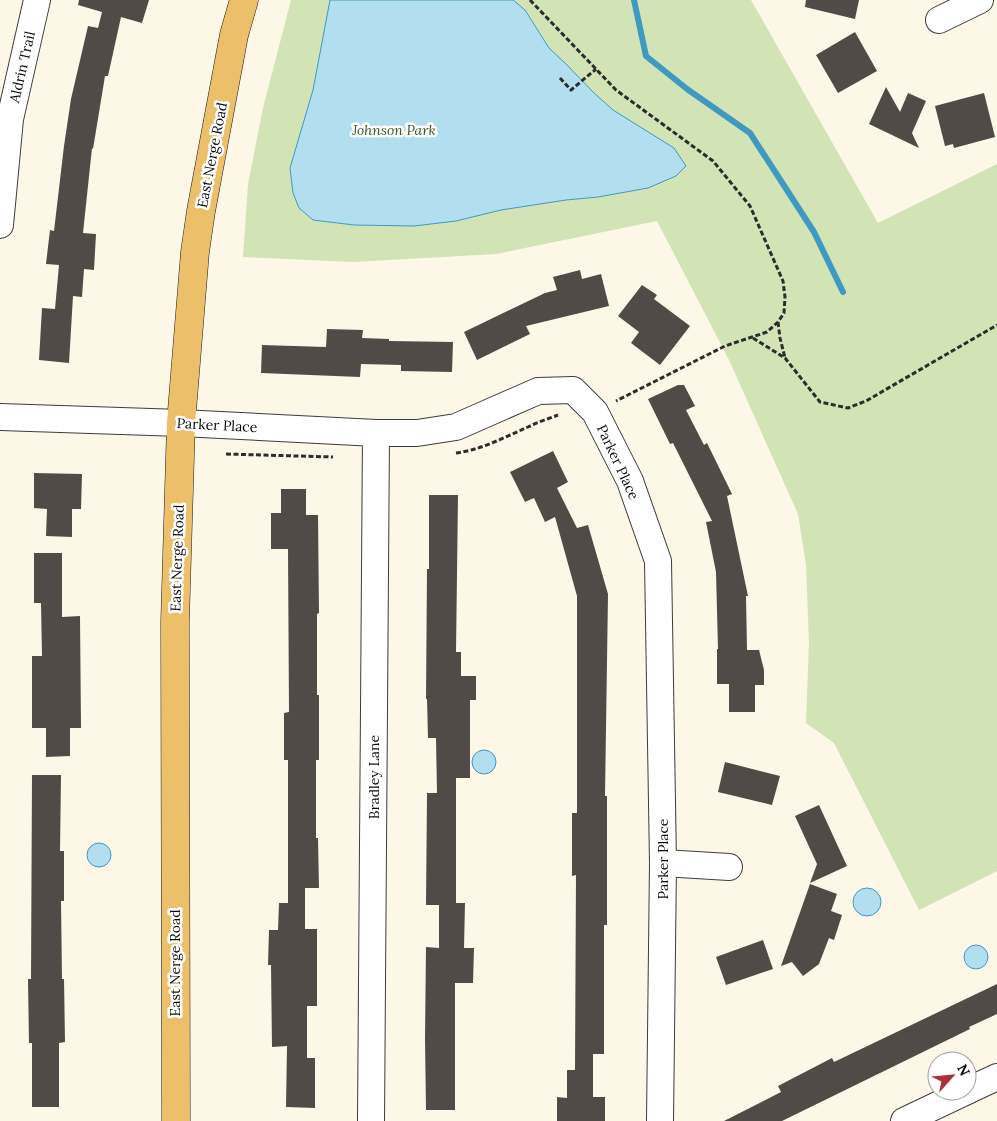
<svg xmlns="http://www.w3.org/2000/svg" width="997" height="1121" font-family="Lora,serif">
  <rect width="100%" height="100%" fill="#fdf7e8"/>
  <polygon fill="#d2e3b6" points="291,0 751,0 878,223 997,164 997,871 919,910 834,743 806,723 809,642 806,565 798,514 729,360 657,221 496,254 353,262 243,257 248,184 263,108"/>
  <g fill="#b2def0" stroke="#4099c0">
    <polygon points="330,0 513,0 525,10 549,48 566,64 593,92 613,110 674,148 686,166 676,176 648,188 598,197 566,200 501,210 456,221 414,226 354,225 313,220 299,208 293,193 290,168 313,90"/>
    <circle cx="484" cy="762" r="12"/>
    <circle cx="99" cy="855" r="12"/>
    <circle cx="867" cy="902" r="14"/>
    <circle cx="976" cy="957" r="12"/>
  </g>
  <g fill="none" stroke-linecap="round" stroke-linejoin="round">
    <polyline stroke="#4099c0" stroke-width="6" points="634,0 646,56 687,89 750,133 814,232 843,292"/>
  </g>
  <g fill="#514a47">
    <polygon points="79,0 149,0 142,23 121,17 108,76 105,76 93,149 92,148 83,233 96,234 94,270 84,269 82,297 73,296 69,363 39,360 42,308 55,309 59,265 46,264 50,230 54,231 64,146 71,99 88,26 98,28 102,12 78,5"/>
    <polygon points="806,0 859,0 855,19 805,7"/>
    <polygon points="855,32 877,71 838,93 816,55"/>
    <polygon points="886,87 900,112 908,93 926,101 912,133 919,148 869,124"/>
    <polygon points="984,93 995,137 954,148 953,144 945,146 935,106"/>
    <polygon points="580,270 582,279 601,274 609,306 526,326 530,334 477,360 464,332 545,293 557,290 553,277"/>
    <polygon points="642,285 657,295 654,299 690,326 660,365 631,343 639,332 618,316"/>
    <polygon points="327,329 363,330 362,338 389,339 389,341 453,342 452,372 401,371 401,365 361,364 360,377 261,373 262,345 326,347"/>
    <polygon points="678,385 684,385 695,406 686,410 704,445 707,443 732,494 727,496 748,596 746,596 747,650 759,650 764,670 764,685 755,685 755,712 729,712 729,684 717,684 717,649 718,649 716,572 706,522 712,521 673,443 670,444 648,399"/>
    <polygon points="553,451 568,482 557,488 577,528 588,525 608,594 605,796 607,796 607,925 604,925 604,1054 593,1054 593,1097 605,1097 605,1121 557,1121 557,1097 567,1098 567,1070 575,1070 576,875 572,876 572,813 577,813 577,596 555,517 545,522 534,498 525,502 510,472"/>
    <polygon points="34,473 82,474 81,509 72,509 72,537 46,536 47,509 34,508"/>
    <polygon points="281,489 306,489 306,515 318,515 319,613 317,614 317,695 319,695 319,760 316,760 316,838 318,838 319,888 305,888 305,929 317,929 317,1006 307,1006 307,1058 315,1058 315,1108 286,1107 287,1046 272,1047 271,965 268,965 269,930 278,930 279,903 288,903 288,760 284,760 284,713 289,712 288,549 271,549 271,513 281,513"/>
    <polygon points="429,495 458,495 456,652 461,652 461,676 476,676 476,700 470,700 470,778 456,778 456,903 465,903 464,948 474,948 473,983 455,983 455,1110 426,1110 425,1039 426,947 439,948 439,905 426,905 427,793 437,793 436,738 428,738 427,699 426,699 427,569 429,569"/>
    <polygon points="34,553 62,553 62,617 80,616 81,728 70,728 70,756 46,757 46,728 32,728 32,656 42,656 41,603 34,603"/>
    <polygon points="725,762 780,776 772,805 718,792"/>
    <polygon points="32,775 61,775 60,851 64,851 64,901 61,901 62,979 64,979 65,1042 59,1043 59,1107 32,1107 32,1043 29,1043 28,979 31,979"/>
    <polygon points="819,805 847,866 810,883 817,864 795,816"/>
    <polygon points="810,884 837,894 831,911 842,915 834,940 829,938 819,964 803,976 792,962 781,966"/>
    <polygon points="763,940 773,969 726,985 716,957"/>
    <polygon points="997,984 997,1014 969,1027 970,1029 782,1121 724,1121 781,1092 778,1086 832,1058 834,1062"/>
  </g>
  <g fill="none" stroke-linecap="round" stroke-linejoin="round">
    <defs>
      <g id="minor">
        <polyline points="939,20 980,0"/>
        <polyline points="0,225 10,119 37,0"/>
        <polyline points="0,417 181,423 376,433 417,433 456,427 538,391 573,390 595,412 630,481 658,561 663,863 660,1121"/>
        <polyline points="663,863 729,867"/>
        <polyline points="967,1091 997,1077"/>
        <polyline points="371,1121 376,433"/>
        <polyline points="904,1121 967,1091"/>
      </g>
      <polyline id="major" points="176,1121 175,622 181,423 195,252 201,211 234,35 244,0"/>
    </defs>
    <use href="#minor" stroke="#3d3d3d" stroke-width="28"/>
    <use href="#major" stroke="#1b1b1b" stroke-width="29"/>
    <g stroke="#2c2c2c" stroke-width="3" stroke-dasharray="5 2.5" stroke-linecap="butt">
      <polyline points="530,0 616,90 713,161 750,206 783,281 785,297 784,313 778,322 767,332 725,346 616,401"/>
      <polyline points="560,78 571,90 596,69"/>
      <polyline points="778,322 780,338 785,358"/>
      <polyline points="753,338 785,358 820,402 848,408 866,401 997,325"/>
      <path d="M456 453C481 450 505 437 528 427 537 422 548 419 558 415"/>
      <polyline points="226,454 333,457"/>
    </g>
    <use href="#minor" stroke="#fff" stroke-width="26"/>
    <use href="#major" stroke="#ecc06a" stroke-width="28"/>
  </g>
  <g text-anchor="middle" stroke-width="5" stroke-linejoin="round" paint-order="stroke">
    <g font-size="14" fill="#0a0a0a" stroke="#fff">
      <text transform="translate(22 67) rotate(-77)" y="5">Aldrin Trail</text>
      <text transform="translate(212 155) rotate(-79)" y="5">East Nerge Road</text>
      <text transform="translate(217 425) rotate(3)" y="5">Parker Place</text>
      <text transform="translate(618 462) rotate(65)" y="5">Parker Place</text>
      <text transform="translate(177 558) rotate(-88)" y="5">East Nerge Road</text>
      <text transform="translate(374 777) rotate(-90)" y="5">Bradley Lane</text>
      <text transform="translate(663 859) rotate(-90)" y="5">Parker Place</text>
      <text transform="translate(175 963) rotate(-90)" y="5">East Nerge Road</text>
    </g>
    <g font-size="14" font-style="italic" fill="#325a21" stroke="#fff">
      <text x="394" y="135">Johnson Park</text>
    </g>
  </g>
  <g transform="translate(952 1076) rotate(63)"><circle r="24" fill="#ffffff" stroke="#9d9d9d"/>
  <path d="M0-4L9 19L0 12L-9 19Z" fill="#ac3041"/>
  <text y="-8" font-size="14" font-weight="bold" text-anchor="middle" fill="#0a0a0a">N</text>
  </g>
</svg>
